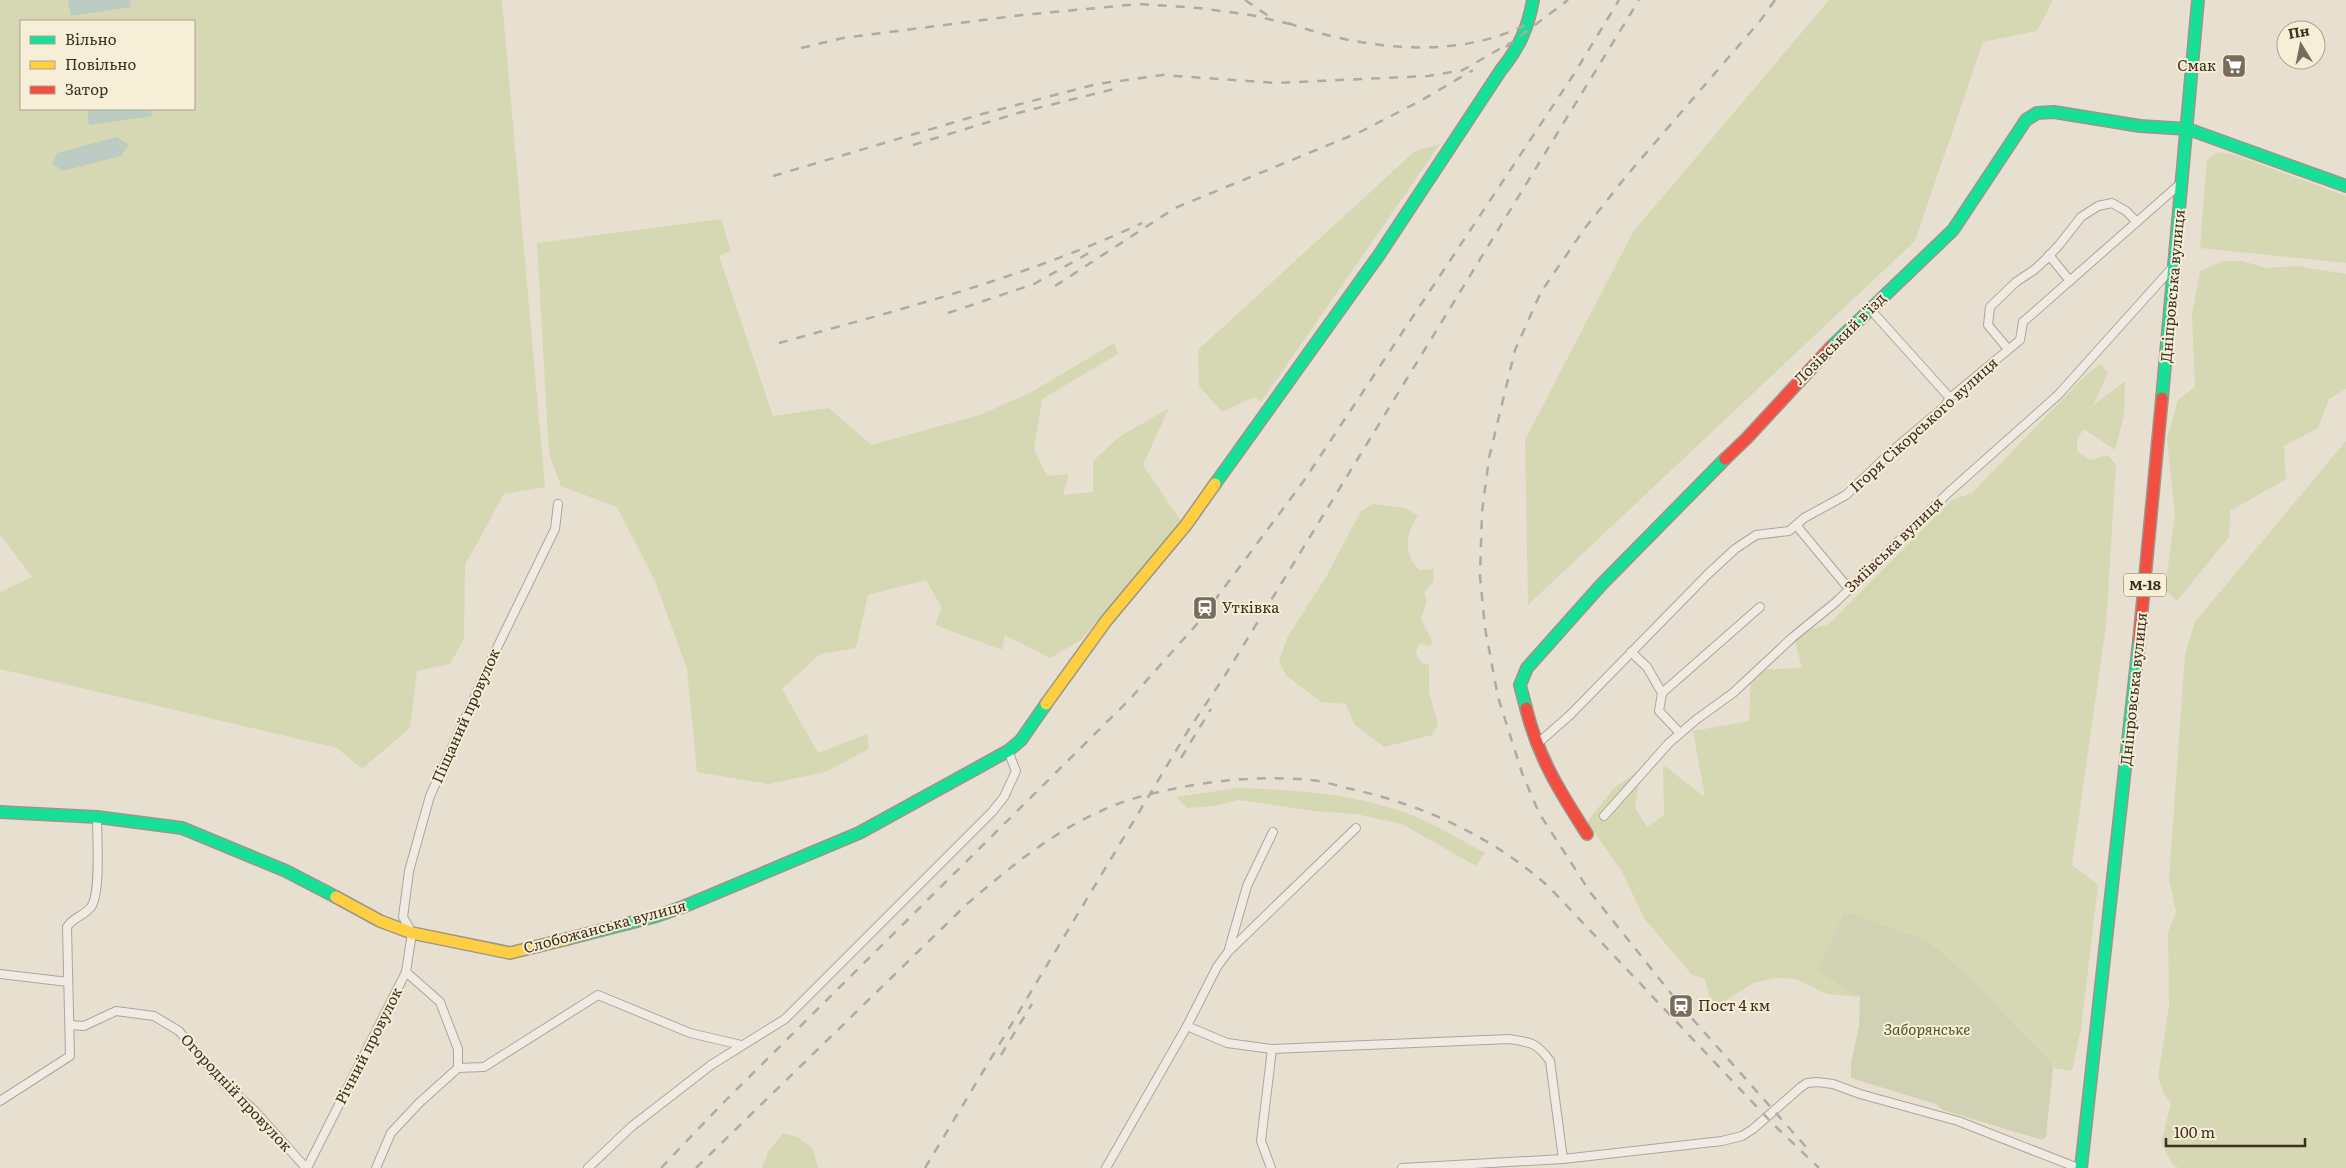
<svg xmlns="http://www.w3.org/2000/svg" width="2346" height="1168" font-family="Literata,serif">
  <rect width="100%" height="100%" fill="#e7e0d1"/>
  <g fill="#d6d7b3" fill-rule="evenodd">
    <path d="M0 0H502L545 487 504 494 465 565 464 639 450 664 417 671 410 728 362 769 337 748 0 669V592L32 577 0 534ZM21 21H194V109H21Z"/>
    <polygon points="1829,0 2053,0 2037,31 1983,42 1915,241 1528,605 1525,440 1633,232"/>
    <polygon points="1440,144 1261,402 1254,397 1222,412 1199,386 1198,350 1415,151"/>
    <polygon points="2218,152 2235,155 2346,196 2346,263 2200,248 2207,160"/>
    <polygon points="721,219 731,251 719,256 773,416 829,408 871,445 980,415 1030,393 1114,343 1118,354 1042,399 1034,450 1047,476 1069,474 1063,495 1093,492 1093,461 1119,437 1169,408 1143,465 1181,521 1081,640 1050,658 1005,635 1002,650 935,625 942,608 926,580 868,595 856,648 820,654 782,689 818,753 867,734 869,749 825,772 768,784 697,772 687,669 655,581 617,507 561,486 549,454 537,243"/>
    <polygon points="2223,261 2242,261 2266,268 2297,266 2346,274 2346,389 2329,399 2318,428 2284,446 2286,479 2230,511 2229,537 2177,601 2165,590 2175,515 2167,439 2178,400 2195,387 2192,316 2200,271"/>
    <polygon points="2101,364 2108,373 2093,406 2125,381 2124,416 2115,450 2084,429 2077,439 2077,451 2090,460 2107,455 2116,464 2106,626 2072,865 2098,885 2081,1029 2072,1071 2054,1068 2051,1062 1971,979 1846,912 1817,972 1860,997 1827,994 1796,979 1776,978 1753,983 1717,1006 1709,996 1705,979 1691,974 1644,918 1621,870 1587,822 1613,789 1641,769 1635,808 1647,827 1664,815 1663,765 1705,797 1693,731 1749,721 1751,670 1802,668 1793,634 1829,624 1952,500 1972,493 2087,374"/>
    <polygon points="2346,441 2346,1168 2179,1168 2173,1165 2161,1143 2171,1103 2163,1092 2158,1076 2169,1007 2168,932 2176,912 2169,879 2185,654 2195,622"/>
    <path d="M1373 504 1405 508 1418 516C1405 536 1403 552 1419 570L1434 569 1433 582 1424 592 1427 600 1421 619 1432 641 1431 646 1420 643 1416 651C1418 659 1421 664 1429 665V693L1438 724 1432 735 1384 747 1354 724 1346 704 1321 702 1286 675 1279 661 1288 636 1326 577 1361 511Z"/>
    <path d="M1237 788C1300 790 1362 794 1421 819 1443 829 1464 842 1485 853L1476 866 1402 824 1356 814 1314 811 1239 800 1215 806 1187 808 1176 797Z"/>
    <polygon points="783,1133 798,1137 813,1149 818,1168 762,1168 768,1152"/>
  </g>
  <polygon fill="#d1d1b3" points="1845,912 1928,941 1971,979 2051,1062 2053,1068 2046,1137 2042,1140 1943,1110 1936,1104 1851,1078 1851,1063 1859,1026 1860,997 1817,972"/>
  <g fill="#bcccc2">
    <polygon points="68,0 130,0 131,7 71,16"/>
    <polygon points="87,109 150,109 152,116 89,125"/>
    <polygon points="117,137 129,145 121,156 63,171 52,163 57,153"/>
  </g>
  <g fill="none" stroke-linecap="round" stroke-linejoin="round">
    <defs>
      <g id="street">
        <polyline points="2049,255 2070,281"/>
        <polyline points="1870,309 1950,398"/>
        <polyline points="2008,349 1988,325 1990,307 2016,282 2034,270 2046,259 2059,245 2081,217 2098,206 2112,203 2126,211 2137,222"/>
        <polyline points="1796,525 1849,589"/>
        <polyline points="1631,652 1647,667 1662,693 1659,711 1680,733"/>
        <polyline points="1662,693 1760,607"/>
        <polyline points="1537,744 1570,715 1707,575 1735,549 1756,535 1789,531 1804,518 1846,495 1892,451 1944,407 1950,398 2020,340 2023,322 2180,184"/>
        <polyline points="1604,816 1669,743 1697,719 1733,693 1793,637 1836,602 1949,492 2058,395 2172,268"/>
        <polyline points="1229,949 1247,886 1273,832"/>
        <polyline points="406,972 412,933 403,917 409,871 430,796 495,652 555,529 558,504"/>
        <polyline points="0,974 68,982"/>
        <polyline points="70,1025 84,1026 116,1011 154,1016 179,1031 224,1084 254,1110 306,1168"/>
        <polyline points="1187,1026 1227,1043 1272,1049 1261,1141 1271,1168"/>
        <path d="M1272 1049 1509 1039C1531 1042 1537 1043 1550 1061L1563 1159"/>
        <path d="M0 1101 70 1056 67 927C73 917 84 916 91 907 101 894 97 836 97 817"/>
        <polyline points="307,1168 406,972 440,1002 458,1049 458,1068"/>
        <polyline points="376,1168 391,1133 419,1103 458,1068 484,1067 598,995 690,1033 741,1045"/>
        <polyline points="588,1168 631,1127 711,1065 785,1019 992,812 1004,797 1016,771 1008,751"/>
        <polyline points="1106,1168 1187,1026 1217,967 1228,952 1356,828"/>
        <polyline points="1402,1168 1563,1159 1722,1141 1742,1136 1753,1129 1801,1087 1807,1083 1817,1082 1833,1084 1860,1094 1958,1121 2078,1168"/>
      </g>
      <g id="fast">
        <polyline points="1831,347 1953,230 2026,120 2037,113 2054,112 2140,126 2188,129 2346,186"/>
        <polyline points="2162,398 2198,0"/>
        <path d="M1215 484 1379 255 1501 70C1519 48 1528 28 1533 0"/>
        <polyline points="1526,708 1520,685 1527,668 1601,585 1725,459"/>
        <polyline points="0,812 97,817 182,828 286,871 336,897"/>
        <polyline points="567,939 657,916 685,906 859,833 1008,751 1021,740 1046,704"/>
        <polyline points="2081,1168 2139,641"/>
      </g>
      <g id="slow">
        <polyline points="1046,704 1106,621 1186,525 1215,484"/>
        <polyline points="336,897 380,921 412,933 510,953 567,939"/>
      </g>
      <g id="jam">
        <polyline points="1725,459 1747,438 1831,347"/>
        <polyline points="2139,641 2162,398"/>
        <path d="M1526 708C1538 757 1560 792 1587 834"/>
      </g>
    </defs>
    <use href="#street" stroke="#ada599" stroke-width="10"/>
    <use href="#fast" stroke="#9c958a" stroke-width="14"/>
    <use href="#slow" stroke="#9c958a" stroke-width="14"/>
    <use href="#jam" stroke="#9c958a" stroke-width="14"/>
    <use href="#street" stroke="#efebe3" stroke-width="8"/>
    <use href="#fast" stroke="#16e098" stroke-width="11"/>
    <use href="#slow" stroke="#ffcf43" stroke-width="11"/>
    <use href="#jam" stroke="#f24e42" stroke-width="11"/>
    <g stroke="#afaaa2" stroke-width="2.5" stroke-dasharray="9 9" stroke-linecap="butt">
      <polyline points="1245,0 1270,17"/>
      <polyline points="1775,0 1760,21 1628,174 1585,228 1541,292 1515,350 1489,458 1482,512 1480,576 1485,628 1498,697 1522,773 1539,813 1590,892 1681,1006 1807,1148"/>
      <path d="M1288 23C1363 50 1460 61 1531 22"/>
      <polyline points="1506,47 1568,0"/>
      <polyline points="801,48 843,38 1022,15 1139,4 1199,8 1251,15 1294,25"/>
      <polyline points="913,145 1018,113 1118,88"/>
      <polyline points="773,176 982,114 1097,84 1163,75 1276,83 1428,76 1463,70 1510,43"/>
      <polyline points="1055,286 1175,208 1360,132 1422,100 1473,70"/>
      <polyline points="948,313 1034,284 1096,249"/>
      <path d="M779 343C902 309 1027 277 1142 223"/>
      <polyline points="1181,758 1211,709"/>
      <polyline points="1001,1055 1032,1004"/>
      <polyline points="661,1168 727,1099 1130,699 1197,624 1303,482 1574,74 1619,0"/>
      <path d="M696 1168 967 904C1009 868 1051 833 1103 810 1127 799 1156 792 1183 787 1225 779 1268 776 1311 780 1324 781 1338 786 1351 789 1424 805 1493 837 1549 887L1773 1124 1819 1168"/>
      <polyline points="925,1168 1189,729 1224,677 1639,0"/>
    </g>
  </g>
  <defs>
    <symbol id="supermarket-square" viewBox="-11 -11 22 22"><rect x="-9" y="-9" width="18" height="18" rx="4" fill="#786c5e" stroke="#f7eed8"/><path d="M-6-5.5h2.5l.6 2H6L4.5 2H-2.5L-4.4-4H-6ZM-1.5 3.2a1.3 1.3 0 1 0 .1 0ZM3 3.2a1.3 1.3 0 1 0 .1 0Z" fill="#fff"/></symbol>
    <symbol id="station-square" viewBox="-11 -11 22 22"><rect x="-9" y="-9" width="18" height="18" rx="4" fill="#786c5e" stroke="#f7eed8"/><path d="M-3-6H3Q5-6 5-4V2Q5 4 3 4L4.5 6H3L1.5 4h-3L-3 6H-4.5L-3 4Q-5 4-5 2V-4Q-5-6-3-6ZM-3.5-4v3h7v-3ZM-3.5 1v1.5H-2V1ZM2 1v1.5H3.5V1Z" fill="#fff"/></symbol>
  </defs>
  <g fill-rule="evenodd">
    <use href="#supermarket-square" x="2220" y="52" width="28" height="28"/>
    <use href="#station-square" x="1191" y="594" width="28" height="28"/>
    <use href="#station-square" x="1667" y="992" width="28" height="28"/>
  </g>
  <g text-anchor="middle" stroke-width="4" stroke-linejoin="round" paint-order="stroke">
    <rect fill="#f7eed8" stroke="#756857" stroke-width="1" x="2124" y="573.5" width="42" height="23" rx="4"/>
    <g font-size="14" font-weight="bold" fill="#3d2e20">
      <text x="2145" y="590">М-18</text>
    </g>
    <g font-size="15" fill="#3d2e20" stroke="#f7eed8" text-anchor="start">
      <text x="2216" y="71" text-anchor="end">Смак</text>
      <text x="1222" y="613">Уткiвка</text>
      <text x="1698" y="1011">Пост 4 км</text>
    </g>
    <g font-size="15" fill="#3d2e20" stroke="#f7eed8">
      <text transform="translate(2173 286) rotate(-85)" y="5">Дніпровська вулиця</text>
      <text transform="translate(1840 339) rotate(-45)" y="5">Лозівський в'їзд</text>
      <text transform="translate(1924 425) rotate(-42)" y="5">Ігоря Сікорського вулиця</text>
      <text transform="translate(1894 545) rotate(-44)" y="5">Зміївська вулиця</text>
      <text transform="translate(2134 689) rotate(-84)" y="5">Дніпровська вулиця</text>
      <text transform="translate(466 716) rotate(-66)" y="5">Піщаний провулок</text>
      <text transform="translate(605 927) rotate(-15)" y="5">Слобожанська вулиця</text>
      <text transform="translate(369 1046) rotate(-63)" y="5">Річний провулок</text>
      <text transform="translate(236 1093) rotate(47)" y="5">Огородній провулок</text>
    </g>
    <g font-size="15" font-style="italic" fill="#4d5a26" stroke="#f7eed8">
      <text x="1927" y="1035">Заборянське</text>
    </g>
  </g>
  <rect x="20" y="20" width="175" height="90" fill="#f7eed8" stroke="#ada18e"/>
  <rect x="30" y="36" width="25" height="8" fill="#16e098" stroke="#ada18e"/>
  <text x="65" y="45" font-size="15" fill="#3d2e20">Вільно</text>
  <rect x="30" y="61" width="25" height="8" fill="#ffcf43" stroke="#ada18e"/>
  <text x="65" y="70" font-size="15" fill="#3d2e20">Повільно</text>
  <rect x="30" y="86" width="25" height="8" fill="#f24e42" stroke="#ada18e"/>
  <text x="65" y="95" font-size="15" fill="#3d2e20">Затор</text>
  <g transform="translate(2301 45) rotate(350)"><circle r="24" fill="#f7eed8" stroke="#ada18e"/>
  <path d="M0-4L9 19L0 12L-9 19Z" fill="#786c5e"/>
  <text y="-8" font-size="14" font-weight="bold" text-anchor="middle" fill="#3d2e20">Пн</text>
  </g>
  <path d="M2166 1138v8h139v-8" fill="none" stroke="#3d2e20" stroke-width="2.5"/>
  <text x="2174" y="1138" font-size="15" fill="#3d2e20" stroke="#f7eed8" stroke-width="4" paint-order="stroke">100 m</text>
</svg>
